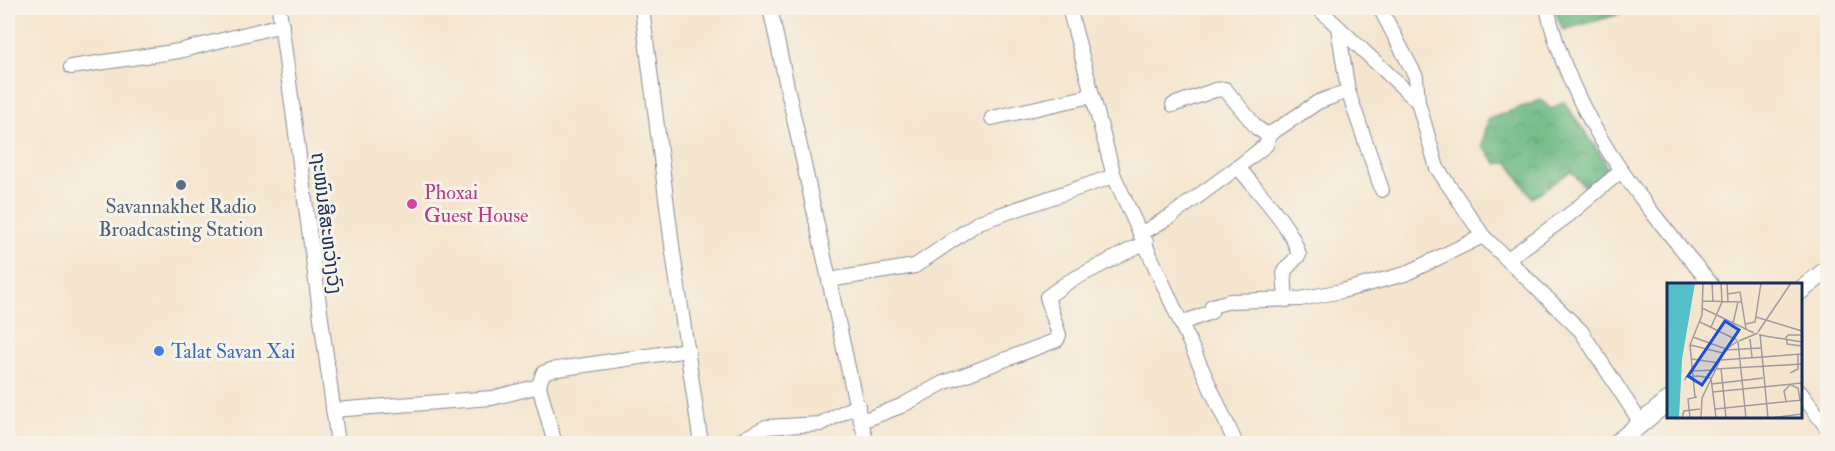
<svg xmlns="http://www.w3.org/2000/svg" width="1835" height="451" font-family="'IM FELL Double Pica','Noto Sans Lao',serif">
  <defs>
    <pattern id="forest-crowns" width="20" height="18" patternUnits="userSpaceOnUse" patternTransform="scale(1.5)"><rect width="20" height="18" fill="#69b781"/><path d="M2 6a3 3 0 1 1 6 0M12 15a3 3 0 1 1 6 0" fill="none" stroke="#56956d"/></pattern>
  </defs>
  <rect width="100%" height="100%" fill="#f7f3e8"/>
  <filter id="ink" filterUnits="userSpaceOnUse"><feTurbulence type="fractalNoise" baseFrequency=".0167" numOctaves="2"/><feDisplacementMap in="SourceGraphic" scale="12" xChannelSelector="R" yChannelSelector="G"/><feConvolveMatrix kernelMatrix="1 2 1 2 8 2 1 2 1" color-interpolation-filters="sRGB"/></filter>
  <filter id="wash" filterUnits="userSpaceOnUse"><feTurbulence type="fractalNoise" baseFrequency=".008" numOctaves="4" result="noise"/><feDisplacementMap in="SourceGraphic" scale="24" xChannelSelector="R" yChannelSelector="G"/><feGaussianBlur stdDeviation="1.35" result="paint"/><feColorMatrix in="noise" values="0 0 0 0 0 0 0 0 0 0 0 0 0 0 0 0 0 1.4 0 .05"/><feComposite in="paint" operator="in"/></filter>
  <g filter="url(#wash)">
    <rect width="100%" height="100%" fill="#f5e5ce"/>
    <g fill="url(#forest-crowns)" stroke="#427370" stroke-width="1.5">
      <polygon points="1554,8 1630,8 1616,15 1563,30"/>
      <polygon points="1541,100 1551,109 1564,102 1604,159 1609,177 1589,193 1571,171 1532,198 1508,162 1497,164 1482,145 1488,119"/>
    </g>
  </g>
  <g filter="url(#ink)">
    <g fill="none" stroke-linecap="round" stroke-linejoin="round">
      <defs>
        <g id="minor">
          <polyline points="279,8 338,444"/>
          <polyline points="642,8 673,253 701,444"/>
          <polyline points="770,8 854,395 867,444"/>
          <polyline points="1069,8 1114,176 1236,444"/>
          <polyline points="1318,8 1418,102"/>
          <polyline points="1380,8 1416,77 1418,102 1437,168 1483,236 1581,331 1641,423"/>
          <path d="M1547 8C1573 121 1638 197 1711 284"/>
          <polyline points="71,67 179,51 282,25"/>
          <polyline points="1348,91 1382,190"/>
          <polyline points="1173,105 1215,90 1225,89 1257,128 1266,134 1273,132 1318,102 1348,91 1338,27"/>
          <polyline points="992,118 1091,96"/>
          <path d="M1238 167C1257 191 1292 226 1299 255L1284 271 1286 300"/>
          <polyline points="1142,233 1171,216 1238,167 1266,145 1270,133"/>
          <polyline points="1508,259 1570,214 1621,171"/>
          <polyline points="829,280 915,266 979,222 1114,176"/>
          <polyline points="1182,323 1211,312 1212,306 1230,301 1300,299 1342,291 1405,274 1483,236"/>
          <polyline points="539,386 555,444"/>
          <polyline points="1800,392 1828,429"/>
          <polyline points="333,410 492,398 539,386 543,373 551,370 688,350"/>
          <polyline points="862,421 901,406 943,383 1057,340 1059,335 1047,297 1068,282 1146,242"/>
          <polyline points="734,444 766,427 820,424 858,405"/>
        </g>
        <g id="major">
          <polyline points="1800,291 1828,269"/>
          <polyline points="1616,444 1668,401"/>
        </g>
      </defs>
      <use href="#minor" stroke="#888a96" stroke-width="16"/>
      <use href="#major" stroke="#888a96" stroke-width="20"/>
      <use href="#minor" stroke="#fff" stroke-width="14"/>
      <use href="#major" stroke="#fff" stroke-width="18"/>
    </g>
  </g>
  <circle fill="#5c6f8a" stroke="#f7f3e8" stroke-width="2" cx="181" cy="185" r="6"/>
  <circle fill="#d1479c" stroke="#f7f3e8" stroke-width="2" cx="412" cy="204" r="6"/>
  <circle fill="#3f7fe0" stroke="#f7f3e8" stroke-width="2" cx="159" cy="351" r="6"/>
  <g text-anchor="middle" stroke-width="6" stroke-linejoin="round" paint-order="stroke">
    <g font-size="20" fill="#b23c85" stroke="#f7f3e8" text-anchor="start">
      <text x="424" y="199">Phoxai<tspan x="424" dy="23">Guest House</tspan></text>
    </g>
    <g font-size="20" fill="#4e5e75" stroke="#f7f3e8">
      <text x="181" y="213">Savannakhet Radio<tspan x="181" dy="23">Broadcasting Station</tspan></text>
    </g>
    <g font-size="20" fill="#1b2f5e" stroke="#f7f3e8">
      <text transform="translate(327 223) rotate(83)" y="7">ຖະໜົນສີສະຫວ່າງວົງ</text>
    </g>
    <g font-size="20" fill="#366cbe" stroke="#f7f3e8" text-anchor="start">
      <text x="171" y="358">Talat Savan Xai</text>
    </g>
  </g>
  <g transform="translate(1667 283)">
    <rect width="135" height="135" fill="#f5e5ce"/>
    <path d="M0 0H28L15 76 12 135H0Z" fill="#52bfc9"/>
    <path fill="none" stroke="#9e9ca1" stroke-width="1.5" d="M45 0 46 18M60 0 61 19M61 11 73 9 79 46M35 18 75 19M35 25 87 50M89 34 135 48M33 39 70 57M66 40 71 19M79 41 88 39 94 0M44 44 55 19 54 0M91 49 124 0M93 51 101 135M92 52 135 59M26 54 59 66M83 56 85 74M118 56 121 52H135M120 57V61L135 63M72 58 91 50M71 59 79 135M23 62 56 70M58 67 94 65M25 76 52 80M54 77 135 71M54 85 59 135M49 86 135 81M26 88 48 87M123 90 131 86V71M18 97 19 94 31 93 44 95 49 135M45 101 96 95M124 102 131 105 133 117M46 109 135 100M28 114 23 62 35 32 36 0M119 118 117 108 123 102M48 126 135 117M15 135 17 128 33 126M23 135 21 116 30 114M34 135 35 115 58 67 71 58M104 135 135 131"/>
    <path fill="#1d4ed8" fill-opacity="0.15" stroke="#1d4ed8" stroke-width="3" d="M58 38 72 47 35 102 21 93Z"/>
    <rect width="135" height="135" fill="none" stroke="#1b2f5e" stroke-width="3"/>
  </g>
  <rect width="1835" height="451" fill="none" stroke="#f7f3e8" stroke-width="30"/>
</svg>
